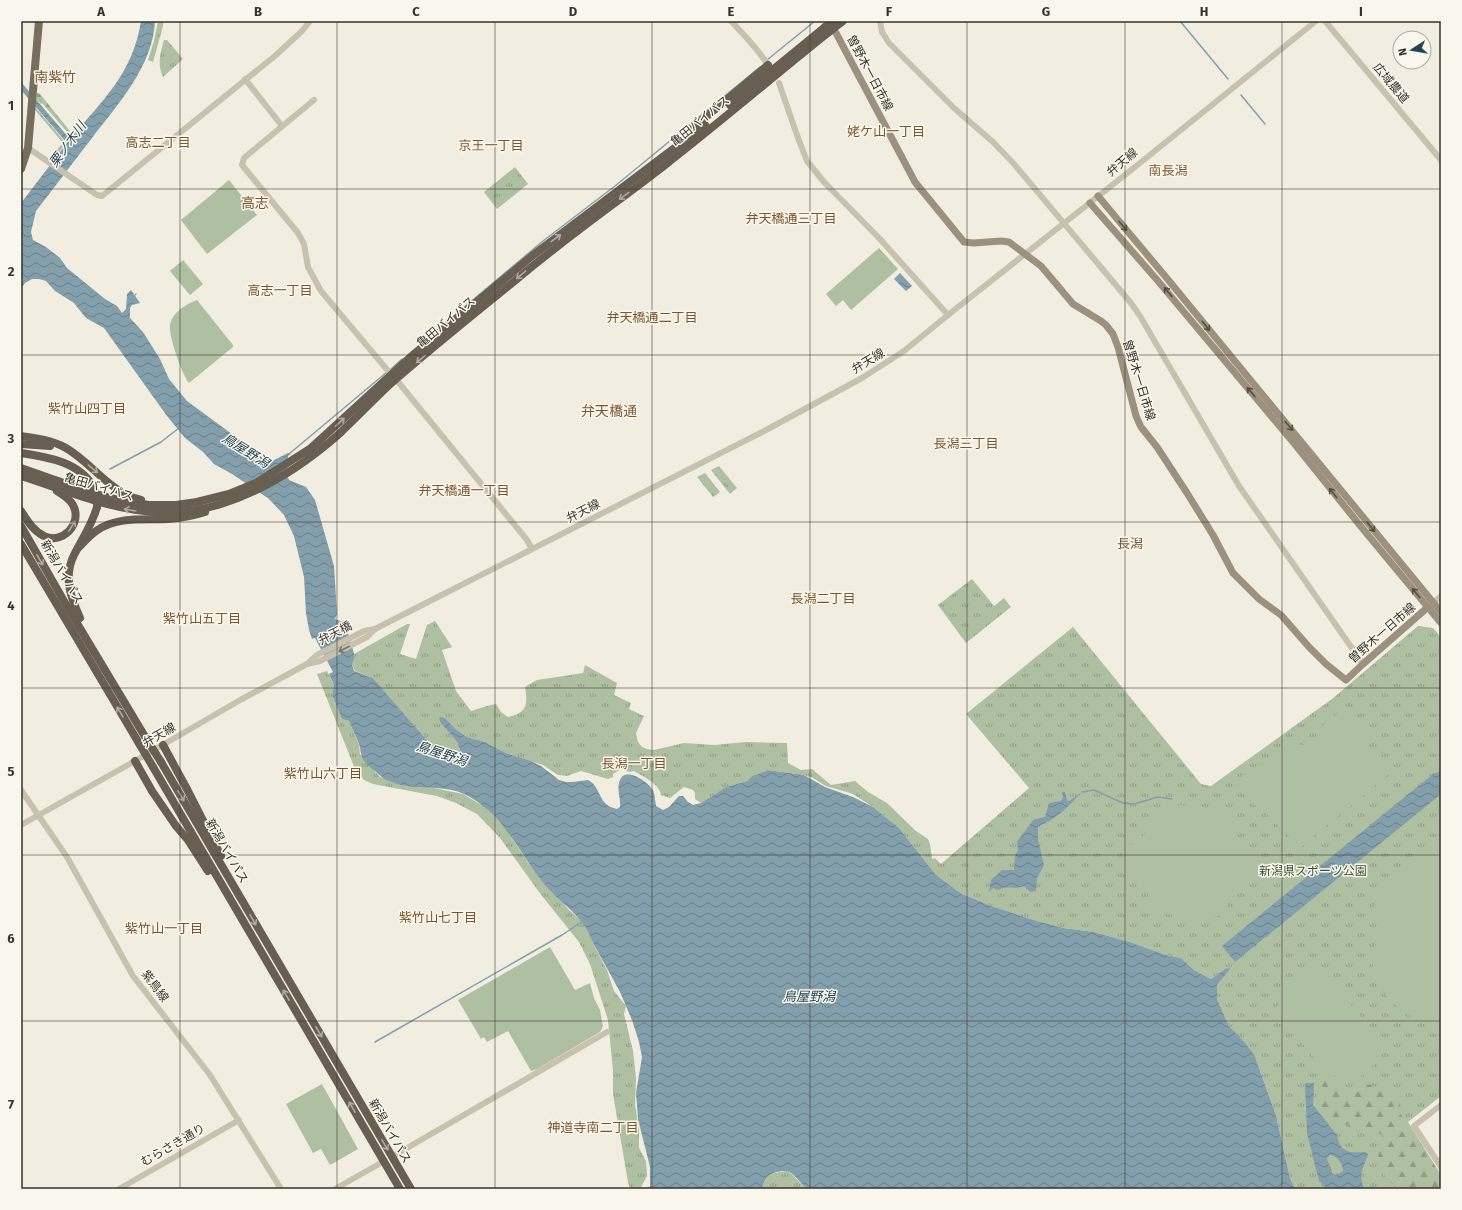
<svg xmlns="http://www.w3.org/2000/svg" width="1462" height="1210" font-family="'Fira Sans','Noto Sans JP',sans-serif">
  <defs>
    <pattern id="grass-tufts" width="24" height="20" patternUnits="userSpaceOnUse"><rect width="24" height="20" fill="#aebfa2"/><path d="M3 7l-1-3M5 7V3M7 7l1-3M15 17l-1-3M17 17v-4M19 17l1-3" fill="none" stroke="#8e9c84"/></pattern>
    <pattern id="forest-firs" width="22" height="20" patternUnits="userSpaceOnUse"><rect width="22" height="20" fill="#aebfa2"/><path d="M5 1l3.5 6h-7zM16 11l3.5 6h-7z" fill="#8e9c84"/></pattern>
    <pattern id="water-waves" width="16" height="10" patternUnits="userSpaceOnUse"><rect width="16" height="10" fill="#839fab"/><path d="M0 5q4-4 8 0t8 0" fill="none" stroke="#6c828b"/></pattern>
  </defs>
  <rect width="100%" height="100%" fill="#f1eee1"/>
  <g fill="url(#grass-tufts)">
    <polygon points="158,21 163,21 163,26 153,62 148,60 154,41"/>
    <path d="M164 40H167L183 59 163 77C157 64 160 54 164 40Z"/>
    <polygon points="35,107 66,143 54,159 50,157 63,143 35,110"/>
    <polygon points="515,167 528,184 497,209 484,192"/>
    <polygon points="719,466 737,488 730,494 711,470"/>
    <polygon points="705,473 720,492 713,497 697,477"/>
    <polygon points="972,579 994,606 1004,598 1011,607 966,643 938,605"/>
    <path d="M435 621 452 647 442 650 456 691 471 711 487 706 496 704 501 712 508 717C527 713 528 705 525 687L537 680 583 673 585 665 617 683 614 695 631 703 629 709 644 716 636 733 638 742 642 747 647 749 654 750 684 743 714 745 746 742 787 743 788 763 801 770 812 769 831 785 855 781 868 792 887 803 916 831 928 839 930 844 932 859 935 858 941 864 1029 788 966 714 1073 627 1201 784 1211 786 1332 699 1418 626 1433 628 1441 637V1096L1408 1122 1441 1175V1189H1295L1290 1178 1276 1115 1259 1068 1255 1056 1229 1026 1217 999V985L1227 973 1225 969 1211 979 1194 970 1181 958 1166 955 1130 942 1094 932 1064 928 1037 921 992 906 962 894 936 875 899 828 873 807 853 794 826 786 813 778 804 775 768 770 752 776 747 781 726 787 701 803 695 799V793L693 790 684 787 670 798 661 795C660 784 642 776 634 771L629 772 621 769 613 774V777L608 779 581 771 567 776 558 775 543 765 506 753 485 742 467 737 457 730 446 719 440 722 457 742 460 750 451 755 438 753 373 678 355 671 352 664 355 657 354 654 407 624H410L400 654 416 659 427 625Z"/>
    <polygon points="327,671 334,685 332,695 342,719 349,721 359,745 360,754 380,777 463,794 485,807 494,816 507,831 529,864 569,910 582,921 590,933 592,941 607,970 614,991 626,1006 624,1014 633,1051 636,1078 635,1104 639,1131 639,1148 646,1161 647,1176 640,1189 630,1189 628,1182 613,1094 613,1071 608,1020 590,964 579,942 539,892 500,838 477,814 456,803 437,796 373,784 364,780 355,769 317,674"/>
    <path d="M787 1171C795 1175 800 1184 807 1189H762C766 1173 772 1173 787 1171Z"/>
  </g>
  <g fill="url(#forest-firs)">
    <polygon points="37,93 40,94 70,131 68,133 42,103 41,104 36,99"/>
    <path d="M1327 1080 1332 1086 1341 1090 1366 1084 1395 1092 1399 1098 1398 1110 1441 1175V1189H1405L1403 1187H1396C1385 1177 1378 1169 1378 1152L1388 1146V1141C1372 1123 1367 1139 1350 1128 1347 1125 1344 1121 1342 1118H1332C1322 1108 1315 1096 1317 1081Z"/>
  </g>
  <g fill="#aebfa2">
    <polygon points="229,180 257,215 207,254 181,220"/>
    <polygon points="879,248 898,269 851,310 843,300 836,306 826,294"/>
    <polygon points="183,260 203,284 190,295 170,271"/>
    <path d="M197 300 233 345V347L189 383C182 375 168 335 170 324 173 312 186 304 197 300Z"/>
    <polygon points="1348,711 1364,731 1366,742 1389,774 1300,848 1263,810 1254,805 1238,787 1236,782 1238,779 1256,766 1267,763 1291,743 1304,745 1316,737 1316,731 1339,712"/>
    <path d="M1172 805C1188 806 1230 805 1235 825 1236 828 1236 836 1236 840L1254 853 1261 863 1258 873 1243 885 1237 886 1227 897C1228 904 1227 911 1220 915 1210 920 1162 916 1154 909 1145 901 1151 890 1144 881 1139 874 1130 869 1124 862L1123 851 1127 846 1135 843 1153 826 1157 812Z"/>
    <path d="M1441 848V1024C1406 1026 1371 988 1372 953 1373 950 1375 948 1376 944 1378 935 1379 927 1383 918L1372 912C1385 882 1411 861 1441 848Z"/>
    <polygon points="550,947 575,990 590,983 594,998 600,1010 603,1026 600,1032 537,1069 531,1071 508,1031 487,1042 484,1037 481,1039 458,1000"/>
    <path d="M1313 972 1329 978 1383 1044 1378 1048 1376 1047C1379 1079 1350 1084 1327 1073L1273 1009 1279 1005V994L1291 979 1290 978 1292 976 1294 977 1300 974Z"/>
    <polygon points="322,1084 358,1149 330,1165 321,1149 313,1153 286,1104"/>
  </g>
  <g fill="url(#water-waves)" fill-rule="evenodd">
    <path d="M141 21H155C153 66 118 104 92 138 73 162 55 187 36 211L31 232 33 240 46 247 60 258 67 268 105 299 117 306 122 313 126 309 127 294 131 290 140 303 132 305 130 308V318L143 332 160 359 169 379 187 401 270 462 288 453 291 454 288 456 287 476 289 480 306 487 315 500 334 566 337 614 335 619 345 623 355 657 352 664 354 671 373 678 438 753 451 755 460 750 457 742 440 722 439 718 441 717 446 719 457 730 467 737 485 742 506 753 531 761 541 766 559 780 566 782H572L588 780C602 787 597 805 617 809L620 807C621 798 616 789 620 780 626 766 648 782 653 790 655 795 655 801 656 806L663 810 669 807 679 796H683L688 802 693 805 701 803 726 787 747 781 752 776 768 770 804 775 825 787 853 797 873 807 899 828 936 875 962 894 992 906 1037 921 1064 928 1094 932 1130 942 1166 955 1181 958 1194 970 1211 979 1225 969 1230 968 1227 973 1217 985V999L1229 1026 1246 1044 1255 1056 1259 1068 1276 1115 1290 1178 1295 1189H807C801 1184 797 1177 791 1173 788 1171 785 1171 782 1171 770 1173 765 1176 762 1189H650V1167L638 1119 636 1093 642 1057 639 1042 632 1020 620 992 592 941C585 917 561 904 546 886 519 854 503 812 464 794 435 781 399 796 375 771 371 768 367 765 364 761 360 755 361 750 359 744 356 736 352 729 349 721L342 719 332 695 334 685 329 674 333 672 315 638 312 639 309 630 306 613 304 577 294 536 284 515 268 498 232 474 214 464 203 452 185 438 167 416 104 328 86 318 74 303 55 291 46 281 39 279H32L25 283 21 289V203L67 143 21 90V82L70 139C103 100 133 73 141 21Z"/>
    <polygon points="900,273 912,286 906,291 894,279"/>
    <polygon points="1441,771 1441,794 1235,962 1222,946 1433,774"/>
    <path d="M1062 792H1065L1067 800 1069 801 1082 792C1069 806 1056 820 1038 826V840L1044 865 1037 878 1036 891 1030 892 1024 886C1015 890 1006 885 998 890L993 888 989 892 991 880 1002 870H1014L1015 855 1018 851 1017 842 1033 820 1045 817 1049 803 1061 801 1063 797Z"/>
    <path d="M1305 1083H1314L1313 1105 1337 1135C1340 1153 1350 1153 1365 1152L1368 1154C1363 1171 1358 1171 1364 1189H1328L1319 1181 1307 1133ZM1330 1155C1337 1156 1343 1163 1343 1171L1336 1175 1332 1173C1332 1167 1328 1164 1327 1158Z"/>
  </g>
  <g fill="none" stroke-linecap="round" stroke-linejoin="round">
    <g stroke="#839fab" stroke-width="1.5">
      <polyline points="1180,21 1228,79"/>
      <polyline points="767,60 815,21"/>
      <polyline points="1241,95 1265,124"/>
      <polyline points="135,295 136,294"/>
      <polyline points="430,336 543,241 615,186 760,67"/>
      <polyline points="390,370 402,359"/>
      <polyline points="289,454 387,372"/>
      <polyline points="110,469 161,442 179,428"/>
      <polyline points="1082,792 1094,790 1123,803 1134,804 1158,797 1172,799"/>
      <polyline points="375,1042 562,935 583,921"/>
      <polyline points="647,1189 651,1187"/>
    </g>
    <g stroke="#c8c1ae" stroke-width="6">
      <path d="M731 21C744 35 758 49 768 65"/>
      <polyline points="880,21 882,32 889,43 954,108 993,142 1014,164 1131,303 1140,316 1239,486 1363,664"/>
      <polyline points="1325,21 1441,160"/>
      <polyline points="245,79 282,126"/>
      <polyline points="779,83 798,138 807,161 824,182 880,239 948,315"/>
      <polyline points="314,100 244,158 242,165 298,233 304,244 308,267 321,291 389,372"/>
      <polyline points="28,148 97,195 102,196 276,55 302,31 310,21"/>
      <polyline points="399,383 527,540 532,549"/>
      <polyline points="1431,605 1441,596"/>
      <polyline points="307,664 320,661 367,637 375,629 426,603 766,430 862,378 904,351 948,315 1135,167 1316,21"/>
      <polyline points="21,790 67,857 133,976 210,1075 281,1189"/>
      <polyline points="21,825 135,761 242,699 307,664 317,655 364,631 375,629"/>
      <polyline points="1441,1105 1414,1126 1441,1167"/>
      <polyline points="395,1155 607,1032"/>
      <polyline points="119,1189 239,1120"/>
      <polyline points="335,1189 379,1164"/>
    </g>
    <g stroke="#9c917f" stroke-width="7">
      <polyline points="836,33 915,182 964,242 974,243 1001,241 1009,242 1041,266 1073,304 1101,321 1106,325 1113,334 1118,347 1136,416 1141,427 1157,447 1187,493 1213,535 1233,573 1259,599 1281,615 1309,647 1326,664 1346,680 1363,664 1428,607"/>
      <polyline points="1098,196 1165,276 1441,612"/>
      <polyline points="1090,203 1158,281 1293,442 1358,523 1441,623"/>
    </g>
    <polyline stroke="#786e5e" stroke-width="8" points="21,169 28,148 39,21"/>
    <g stroke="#685e51" stroke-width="8">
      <polyline points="835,27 843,21"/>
      <polyline points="730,105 825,27"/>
      <polyline points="694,127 768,65"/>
      <path d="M21 436C36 438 52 440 66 448 92 463 110 493 141 500"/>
      <polyline points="21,444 50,446"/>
      <path d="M21 453C48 457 80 462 94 488"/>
      <polyline points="21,468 92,493 123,501 149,505 176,505 197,502 229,494 256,483 311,448 414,354 532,256 705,125"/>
      <path d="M21 476C90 498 147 527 221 504 265 490 305 464 339 434 356 418 371 402 388 386 430 349 474 314 517 279 564 239 616 203 665 165 720 122 774 76 829 32"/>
      <path d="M21 511C27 520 33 531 44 536 62 545 83 524 73 505 70 499 63 495 57 491"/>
      <polyline points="21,526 69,610 147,740"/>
      <polyline points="21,544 140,745"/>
      <path d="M78 548C84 542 89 536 96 531 117 516 144 520 168 519 181 518 193 516 205 512"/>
      <path d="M80 618C71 598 63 577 74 555 82 539 92 525 97 507"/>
      <polyline points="163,745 188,791 221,856"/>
      <polyline points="135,761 152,791 176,826 188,840 208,871"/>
      <polyline points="161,762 411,1189"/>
      <polyline points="153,767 400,1189"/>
    </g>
    <g stroke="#685e51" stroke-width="8">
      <polyline points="825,27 832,22"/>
      <polyline points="829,32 835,27"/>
      <polyline points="94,488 97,499 97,507"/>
      <polyline points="147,740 161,762"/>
      <polyline points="140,745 153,767"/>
    </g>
  </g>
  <defs><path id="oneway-shaft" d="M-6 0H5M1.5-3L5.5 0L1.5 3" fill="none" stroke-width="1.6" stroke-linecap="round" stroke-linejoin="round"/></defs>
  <g stroke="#b0aa9f">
    <use href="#oneway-shaft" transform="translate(624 196) rotate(143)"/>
    <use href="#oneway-shaft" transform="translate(556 238) rotate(-37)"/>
    <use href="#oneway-shaft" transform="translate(521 275) rotate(140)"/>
    <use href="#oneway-shaft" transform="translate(421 359) rotate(140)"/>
    <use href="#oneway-shaft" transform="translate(340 422) rotate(-43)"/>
    <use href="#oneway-shaft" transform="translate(93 469) rotate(40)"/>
    <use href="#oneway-shaft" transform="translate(130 510) rotate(-171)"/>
    <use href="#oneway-shaft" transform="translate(72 526) rotate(-58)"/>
    <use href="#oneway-shaft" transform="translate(40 560) rotate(60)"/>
    <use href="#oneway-shaft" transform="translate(120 712) rotate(-121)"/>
    <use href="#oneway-shaft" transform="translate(181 796) rotate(60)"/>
    <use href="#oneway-shaft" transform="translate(253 920) rotate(60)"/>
    <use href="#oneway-shaft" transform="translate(286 995) rotate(-120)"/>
    <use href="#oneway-shaft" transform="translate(319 1032) rotate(60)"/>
    <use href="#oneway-shaft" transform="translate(352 1107) rotate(-120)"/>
    <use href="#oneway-shaft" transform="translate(385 1145) rotate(60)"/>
  </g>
  <g stroke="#554e44">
    <use href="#oneway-shaft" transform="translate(1123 226) rotate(50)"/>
    <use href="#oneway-shaft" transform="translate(1168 292) rotate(-130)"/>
    <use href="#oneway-shaft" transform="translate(1206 326) rotate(51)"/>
    <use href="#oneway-shaft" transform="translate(1251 392) rotate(-130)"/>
    <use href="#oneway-shaft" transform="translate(1289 426) rotate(50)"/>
    <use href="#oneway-shaft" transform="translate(1333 493) rotate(-129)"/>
    <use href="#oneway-shaft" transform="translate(1371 527) rotate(51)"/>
    <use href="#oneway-shaft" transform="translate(1416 593) rotate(-130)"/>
  </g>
  <use stroke="#787266" href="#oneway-shaft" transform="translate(344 649) rotate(153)"/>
  <path fill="none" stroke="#37322b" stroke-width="1" stroke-opacity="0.55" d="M180 21V1189M337 21V1189M495 21V1189M652 21V1189M810 21V1189M967 21V1189M1125 21V1189M1282 21V1189M21 189H1441M21 355H1441M21 522H1441M21 688H1441M21 855H1441M21 1021H1441"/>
  <g text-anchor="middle" stroke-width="3" stroke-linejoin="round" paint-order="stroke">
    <g font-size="12" fill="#37322b" stroke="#f9f7ed">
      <text transform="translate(870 73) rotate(62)" y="4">曽野木一日市線</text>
      <text transform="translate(1391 83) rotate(50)" y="4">広域農道</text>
      <text transform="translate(700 121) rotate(-39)" y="4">亀田バイパス</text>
      <text transform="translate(1122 162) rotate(-40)" y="4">弁天線</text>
      <text transform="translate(446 322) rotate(-40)" y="4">亀田バイパス</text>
      <text transform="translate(868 361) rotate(-31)" y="4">弁天線</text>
      <text transform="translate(1139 380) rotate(73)" y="4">曽野木一日市線</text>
      <text transform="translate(99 487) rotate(16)" y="4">亀田バイパス</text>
      <text transform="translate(583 511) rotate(-27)" y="4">弁天線</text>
      <text transform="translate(62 572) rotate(60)" y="4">新潟バイパス</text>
      <text transform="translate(335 633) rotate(-27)" y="4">弁天橋</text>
      <text transform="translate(1382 633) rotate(-41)" y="4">曽野木一日市線</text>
      <text transform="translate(159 735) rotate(-30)" y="4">弁天線</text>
      <text transform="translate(227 851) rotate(60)" y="4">新潟バイパス</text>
      <text transform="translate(155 986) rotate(53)" y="4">紫鳥線</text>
      <text transform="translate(390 1131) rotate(60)" y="4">新潟バイパス</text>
      <text transform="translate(173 1145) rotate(-30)" y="4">むらさき通り</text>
    </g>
    <g font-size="12" fill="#3e5332" stroke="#f9f7ed">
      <text x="1313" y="875">新潟県スポーツ公園</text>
    </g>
    <g font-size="13" fill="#7e562d" stroke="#f9f7ed">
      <text x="886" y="136">姥ケ山一丁目</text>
      <text x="158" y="147">高志二丁目</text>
      <text x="491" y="150">京王一丁目</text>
      <text x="1168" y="175">南長潟</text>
      <text x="791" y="223">弁天橋通三丁目</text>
      <text x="280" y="295">高志一丁目</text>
      <text x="652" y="322">弁天橋通二丁目</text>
      <text x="87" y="413">紫竹山四丁目</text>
      <text x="966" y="448">長潟三丁目</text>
      <text x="464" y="495">弁天橋通一丁目</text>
      <text x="1130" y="548">長潟</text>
      <text x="823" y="603">長潟二丁目</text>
      <text x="202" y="623">紫竹山五丁目</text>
      <text x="634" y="768">長潟一丁目</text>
      <text x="323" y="778">紫竹山六丁目</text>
      <text x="438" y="922">紫竹山七丁目</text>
      <text x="164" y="933">紫竹山一丁目</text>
      <text x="593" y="1132">神道寺南二丁目</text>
    </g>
    <g font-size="13" font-style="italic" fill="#254555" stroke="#f9f7ed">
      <text transform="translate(67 144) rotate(-54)" y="5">栗ノ木川</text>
      <text transform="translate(246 450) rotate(32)" y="5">鳥屋野潟</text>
      <text transform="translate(442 753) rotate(18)" y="5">鳥屋野潟</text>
      <text x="809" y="1001">鳥屋野潟</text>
    </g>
    <g font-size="14" fill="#7e562d" stroke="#f9f7ed">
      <text x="55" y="82">南紫竹</text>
      <text x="255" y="208">高志</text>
      <text x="609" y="416">弁天橋通</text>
    </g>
  </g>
  <rect width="1462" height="1210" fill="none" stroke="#f9f7ed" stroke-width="44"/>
  <g transform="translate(1412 50) rotate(258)"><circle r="19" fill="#f9f7ed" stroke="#aba89f"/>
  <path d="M0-3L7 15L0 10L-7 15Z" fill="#254555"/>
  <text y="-6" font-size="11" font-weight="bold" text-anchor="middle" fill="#37322b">N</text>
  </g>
  <rect x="22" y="22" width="1418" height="1166" fill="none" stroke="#37322b" stroke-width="1.5"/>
  <g font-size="13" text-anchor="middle" font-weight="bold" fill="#37322b">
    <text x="101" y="16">A</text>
    <text x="258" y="16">B</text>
    <text x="416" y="16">C</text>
    <text x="573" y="16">D</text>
    <text x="731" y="16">E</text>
    <text x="889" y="16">F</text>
    <text x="1046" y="16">G</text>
    <text x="1204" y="16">H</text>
    <text x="1361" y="16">I</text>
    <text x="11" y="110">1</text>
    <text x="11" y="276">2</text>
    <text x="11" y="443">3</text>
    <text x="11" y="610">4</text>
    <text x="11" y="776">5</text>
    <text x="11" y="943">6</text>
    <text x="11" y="1109">7</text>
  </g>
</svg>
